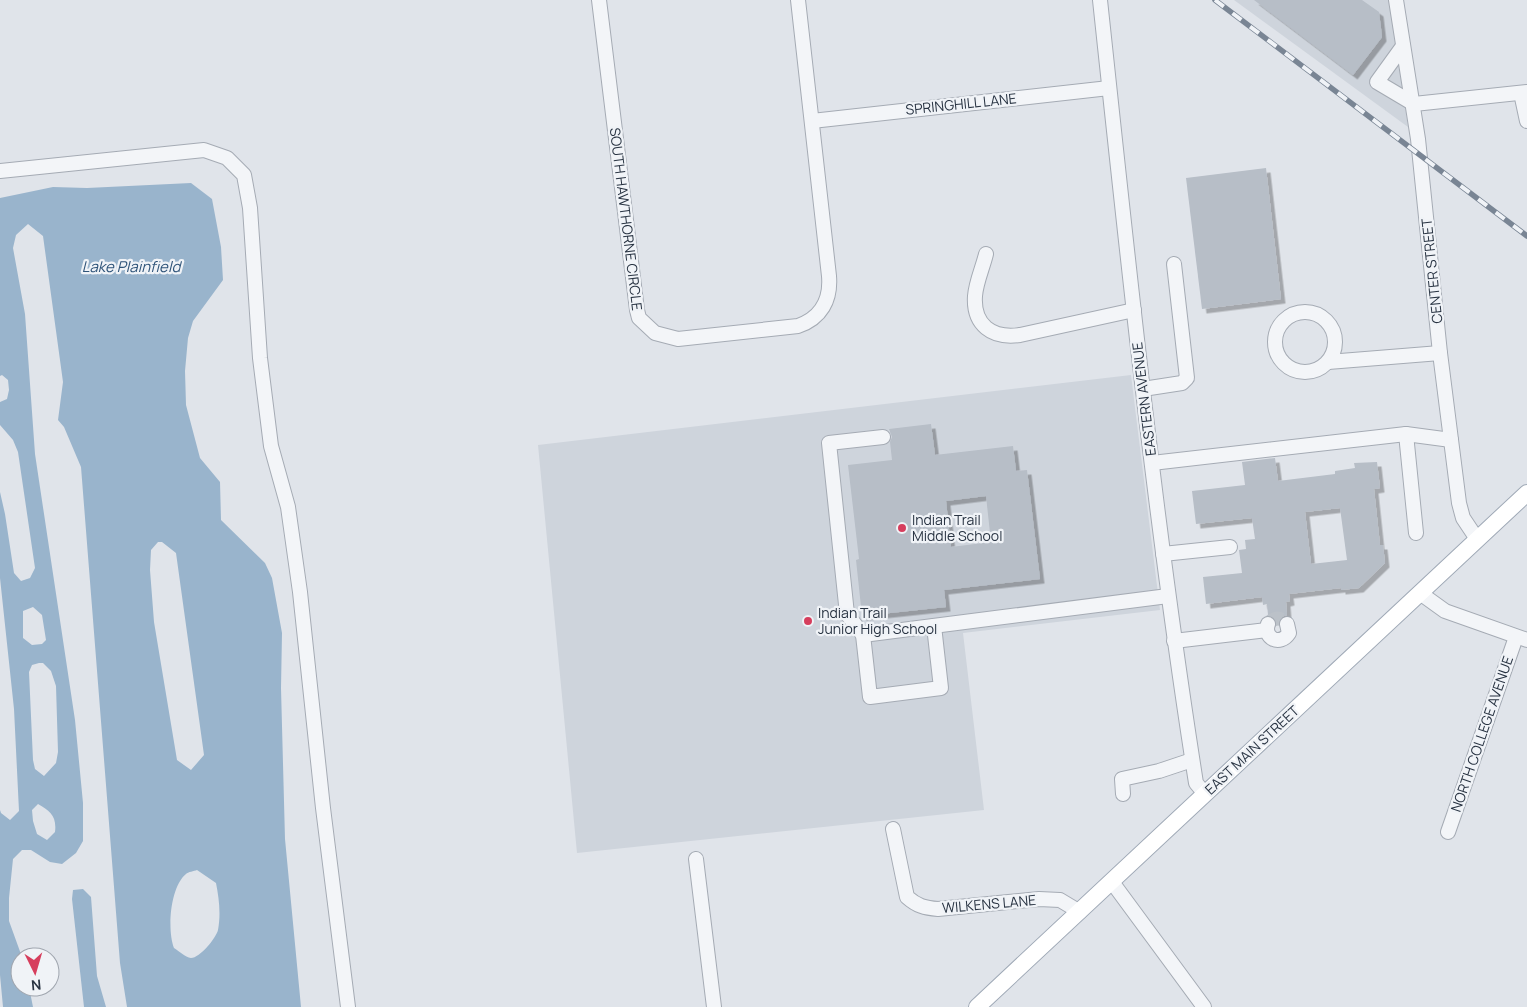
<svg xmlns="http://www.w3.org/2000/svg" width="1527" height="1007" font-family="Manrope,sans-serif">
  <defs>
    <filter id="shadow"><feDropShadow dx="4.5" dy="4.5" stdDeviation="0" flood-color="#0004"/></filter>
  </defs>
  <rect width="100%" height="100%" fill="#e0e4ea"/>
  <g fill="#ced4dc">
    <polygon points="1234,0 1390,0 1408,127"/>
    <polygon points="1131,375 1160,610 963,633 984,810 577,853 538,445"/>
  </g>
  <g fill="#99b4cc" fill-rule="evenodd">
    <path d="M191 183 212 199 221 247 223 280 193 321 188 338 185 371 186 405 200 458 220 482 221 520 265 563 272 578 282 633 281 688 285 839 301 1007H127L120 963 81 467 64 427 58 420 63 382 43 236 28 224 16 235 13 248 25 314 35 454 75 720 83 803V841L76 853 62 864 50 862 31 850H22L13 859 9 898V921L22 957H20V987H29L33 1007H3L0 975V810L1 813 10 820 19 811 14 709 0 578V492L5 514 14 573 21 581 30 578 35 568 18 452 13 440 0 425V402L7 399 9 390 8 380 2 375 0 376V198L53 187 87 188ZM158 542H162L176 553 204 755 191 770 177 760 154 622 150 570 151 550ZM33 607 42 615 46 640 42 644 32 645 23 638V611ZM39 663H43L51 671 56 686 58 752 56 763 44 776 35 769 33 760 29 672 32 665ZM38 804C50 811 57 816 55 832L47 840 37 834 33 821 32 810ZM197 870 216 883C219 898 221 914 218 930 216 938 200 958 191 958 185 957 179 951 174 948 167 930 170 887 186 874 188 872 194 871 197 870Z"/>
    <polygon points="83,889 91,897 97,976 106,1007 84,1007 72,899 73,890"/>
  </g>
  <g fill="#b7bec7" fill-rule="evenodd" filter="url(#shadow)">
    <polygon points="1254,0 1362,0 1379,12 1382,37 1353,75"/>
    <polygon points="1266,168 1281,299 1202,309 1186,178"/>
    <path d="M931 424 935 455 1013 446 1016 471 1027 470 1040 579 944 590 946 607 862 616 856 560 859 559 848 465 892 460 890 442 892 437 889 429ZM986 496 991 542 951 547 946 501Z"/>
    <path d="M1275 458 1278 481 1335 474V471L1355 468 1354 463 1377 462 1380 488 1374 489 1380 545H1383L1385 563 1359 588 1341 590V588L1289 594 1290 601 1286 602 1287 615 1281 617 1278 625H1277L1274 618 1268 615 1267 604 1263 605 1262 597 1206 604 1203 577 1242 573 1239 550 1246 549 1245 540 1255 539 1252 518 1196 524 1192 491 1245 485 1242 462ZM1340 508 1347 560 1311 564 1305 512Z"/>
  </g>
  <g fill="none" stroke-linecap="round" stroke-linejoin="round">
    <path stroke="#bbc1c8" stroke-width="14" stroke-dasharray="14 7" stroke-linecap="butt" d="M1269 623C1275 617 1282 617 1287 624"/>
    <defs>
      <g id="minor">
        <path d="M599 0 637 310 639 318 655 333 678 339 798 326C821 318 831 300 829 276L798 0"/>
        <path d="M1100 0C1128 262 1155 523 1196 783L1205 794"/>
        <polyline points="1396,0 1418,139 1440,353 1459,503 1463,518 1477,539"/>
        <polyline points="1403,46 1377,82 1414,104"/>
        <polyline points="1521,93 1527,121"/>
        <polyline points="1414,104 1527,92"/>
        <polyline points="812,121 1109,88"/>
        <polyline points="0,171 204,150 227,158 244,175 250,208 260,358 271,446 288,507 300,592 323,808 348,1007"/>
        <path d="M986 254C983 267 976 282 975 296 973 325 992 339 1020 335L1134 310"/>
        <circle cx="1305" cy="342" r="30"/>
        <polyline points="1328,362 1440,353"/>
        <polyline points="1143,389 1182,383 1187,378 1174,264"/>
        <polyline points="1406,434 1416,533"/>
        <polyline points="883,437 829,443 847,614 863,635 1168,596"/>
        <polyline points="1152,463 1406,434 1451,440"/>
        <polyline points="1163,554 1230,547"/>
        <polyline points="1420,593 1445,611 1527,640"/>
        <path d="M1268 624C1263 638 1280 647 1289 633L1287 624"/>
        <polyline points="863,635 870,697 941,688 934,626"/>
        <polyline points="1174,641 1267,630"/>
        <polyline points="1123,794 1122,779 1159,771 1192,760"/>
        <path d="M893 829 907 897C917 906 925 908 938 909L1039 899 1060 900 1080 912"/>
        <polyline points="1448,832 1516,637"/>
        <polyline points="696,859 714,1007"/>
        <polyline points="1112,882 1204,1007"/>
      </g>
      <polyline id="major" points="977,1007 1527,493"/>
    </defs>
    <use href="#minor" stroke="#a5abb4" stroke-width="16"/>
    <use href="#major" stroke="#9fa9b6" stroke-width="18"/>
    <use href="#minor" stroke="#f3f5f8" stroke-width="14"/>
    <use href="#major" stroke="#fff" stroke-width="16"/>
    <defs>
      <polyline id="rail" points="1215,0 1527,236"/>
    </defs>
    <use href="#rail" stroke="#798594" stroke-width="5.5"/>
    <use href="#rail" stroke="#f0f3f7" stroke-width="4" stroke-dasharray="11" stroke-linecap="butt"/>
  </g>
  <g fill="#d63e5d" stroke="#f0f3f7" stroke-width="2">
    <circle cx="902" cy="528" r="5"/>
    <circle cx="808" cy="621" r="5"/>
  </g>
  <g text-anchor="middle" stroke-width="4.5" stroke-linejoin="round" paint-order="stroke">
    <g font-size="14" fill="#283342" stroke="#f0f3f7">
      <text transform="translate(961 104) rotate(-6)" y="5">SPRINGHILL LANE</text>
      <text transform="translate(626 219) rotate(83)" y="5">SOUTH HAWTHORNE CIRCLE</text>
      <text transform="translate(1432 271) rotate(-96)" y="5">CENTER STREET</text>
      <text transform="translate(1144 399) rotate(-97)" y="5">EASTERN AVENUE</text>
      <text transform="translate(1482 734) rotate(-71)" y="5">NORTH COLLEGE AVENUE</text>
      <text transform="translate(1252 750) rotate(-43)" y="5">EAST MAIN STREET</text>
      <text transform="translate(989 904) rotate(-5)" y="5">WILKENS LANE</text>
    </g>
    <g font-size="14" fill="#283342" stroke="#f0f3f7" text-anchor="start">
      <text x="912" y="525">Indian Trail<tspan x="912" dy="16">Middle School</tspan></text>
      <text x="818" y="618">Indian Trail<tspan x="818" dy="16">Junior High School</tspan></text>
    </g>
    <g font-size="15" font-style="italic" fill="#2f5479" stroke="#f0f3f7">
      <text x="131" y="272">Lake Plainfield</text>
    </g>
  </g>
  <g transform="translate(35 972) rotate(175)"><circle r="24" fill="#f0f3f7" stroke="#a0a6af"/>
  <path d="M0-4L9 19L0 12L-9 19Z" fill="#d63e5d"/>
  <text y="-8" font-size="14" font-weight="bold" text-anchor="middle" fill="#283342">N</text>
  </g>
</svg>
